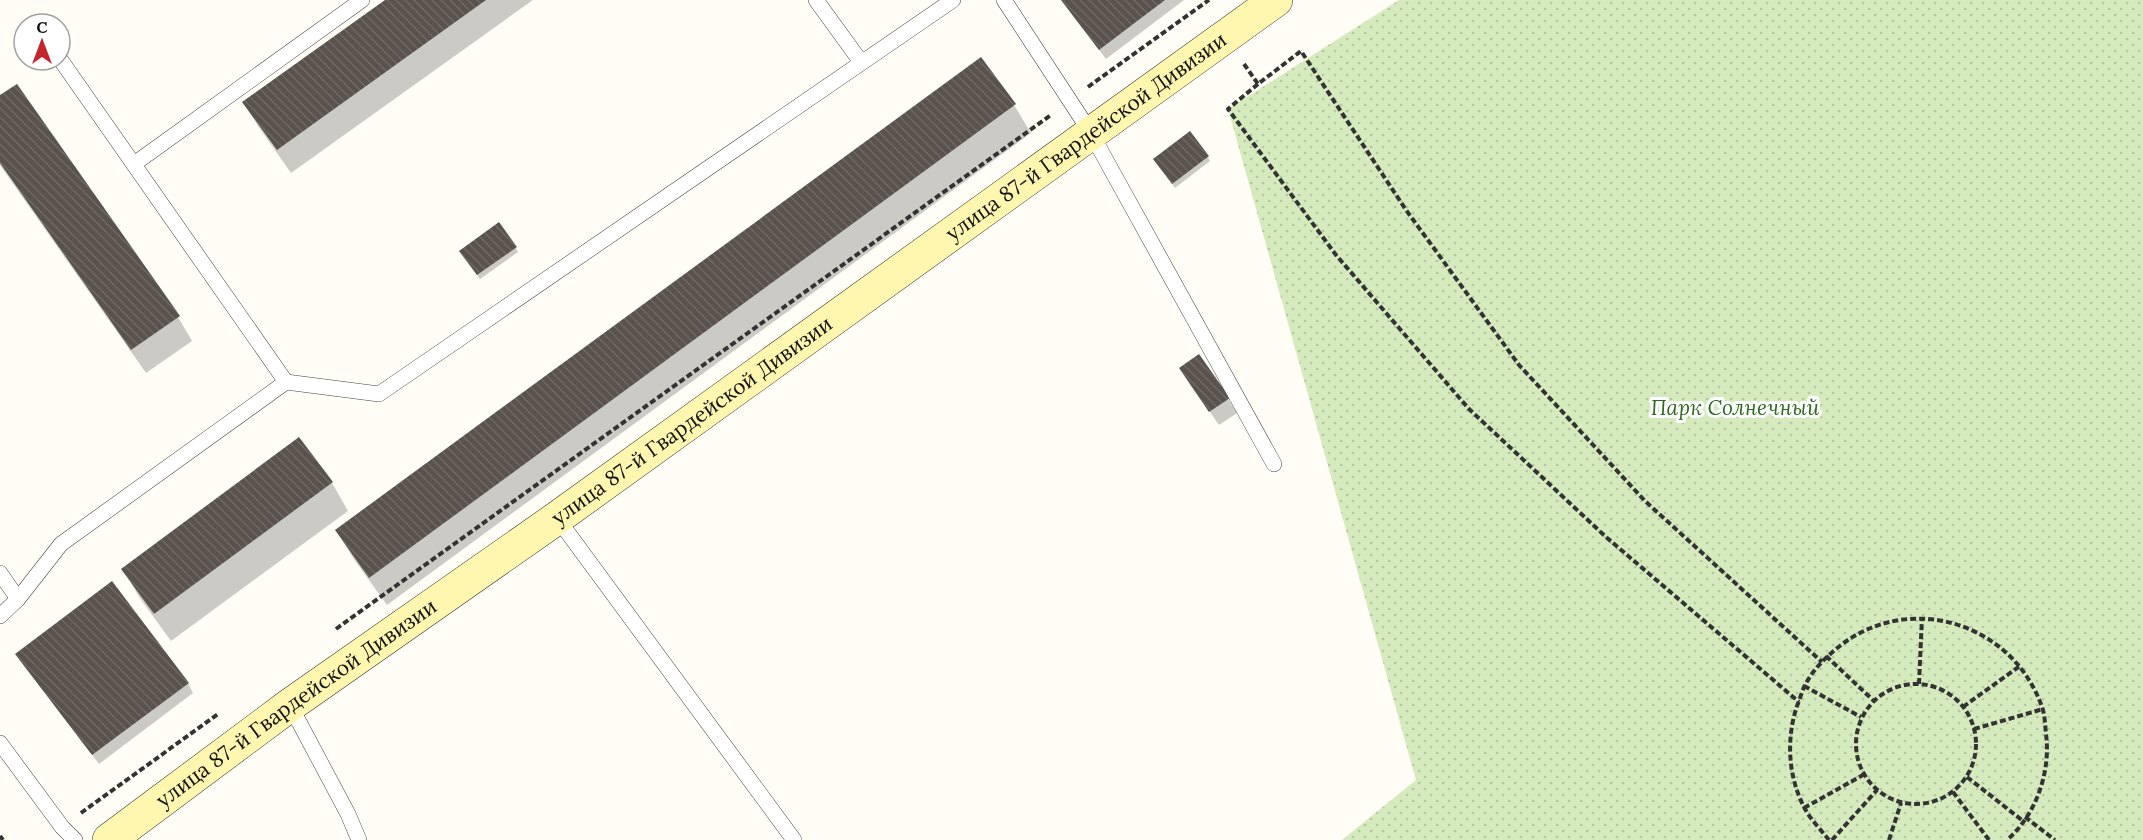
<svg xmlns="http://www.w3.org/2000/svg" width="2143" height="840" font-family="Lora,serif">
  <defs>
    <pattern id="grass-dots" width="8" height="8" patternUnits="userSpaceOnUse" patternTransform="scale(1.5)"><rect width="8" height="8" fill="#d5ebbd"/><path d="M2 2h.1M6 6h.1" fill="none" stroke="#b6c8a1" stroke-width="1.8" stroke-linecap="round"/></pattern>
    <pattern id="building-back-hatch" width="6" height="6" patternUnits="userSpaceOnUse" patternTransform="scale(1.5)"><rect width="6" height="6" fill="#5a524d"/><path d="M-1 5l2 2M0 0l6 6M5-1l2 2" fill="none" stroke="#6d6662"/></pattern>
  </defs>
  <rect width="100%" height="100%" fill="#fffdf5"/>
  <polygon fill="url(#grass-dots)" points="1399,0 2143,0 2143,840 1342,840 1416,780 1228,109"/>
  <g fill="#0003">
    <polygon points="387,0 533,0 291,173 258,126 244,102"/>
    <polygon points="1061,0 1184,0 1106,59"/>
    <polygon points="16,86 178,317 192,341 146,373 0,165 0,97"/>
    <polygon points="1014,105 1031,133 387,605 353,558 337,531"/>
    <polygon points="1208,157 1210,161 1175,188 1158,164"/>
    <polygon points="516,248 518,252 480,279 463,256"/>
    <polygon points="1190,383 1228,399 1237,413 1219,425"/>
    <polygon points="299,440 332,483 348,511 171,641 139,597 123,569"/>
    <polygon points="17,654 188,683 193,693 99,764"/>
  </g>
  <g fill="url(#building-back-hatch)">
    <polygon points="385,0 486,0 277,150 242,102"/>
    <polygon points="1061,0 1165,0 1099,50"/>
    <polygon points="981,57 1016,104 369,578 335,530"/>
    <polygon points="17,84 180,316 131,350 0,163 0,95"/>
    <polygon points="1190,131 1209,156 1172,184 1153,159"/>
    <polygon points="499,222 517,247 477,275 459,251"/>
    <polygon points="1199,354 1230,398 1209,412 1179,368"/>
    <polygon points="299,437 333,482 154,614 121,569"/>
    <polygon points="112,581 189,683 92,755 15,654"/>
  </g>
  <g fill="none" stroke-linecap="round" stroke-linejoin="round">
    <defs>
      <g id="lane">
        <polyline points="816,0 861,62"/>
        <polyline points="1004,0 1091,133 1274,464"/>
        <polyline points="60,59 286,382"/>
        <polyline points="134,164 362,0"/>
        <polyline points="557,518 794,840"/>
        <polyline points="0,573 18,599"/>
        <polyline points="0,616 18,599 61,544 286,382 379,394 953,0"/>
        <polyline points="290,705 348,814 359,840"/>
        <polyline points="0,743 62,827 75,840"/>
      </g>
      <g id="secondary">
        <path id="s1" d="M109 840 290 705 557 518 1276 0"/>
      </g>
    </defs>
    <use href="#lane" stroke="#444" stroke-width="16"/>
    <use href="#secondary" stroke="#333" stroke-width="34"/>
    <g stroke="#333" stroke-width="4" stroke-dasharray="6 3" stroke-linecap="butt">
      <polyline points="1244,64 1258,84 1301,51 1406,210 1519,365 1645,501 1822,662"/>
      <polyline points="1258,84 1228,109 1336,255 1469,409 1606,537 1799,702"/>
      <polyline points="1088,87 1209,0"/>
      <polyline points="336,629 1051,115"/>
      <polyline points="1826,656 1874,701"/>
      <circle cx="1916" cy="744" r="60"/>
      <polyline points="1919,684 1922,617"/>
      <polyline points="1804,686 1861,717"/>
      <polyline points="1963,707 2020,666"/>
      <polyline points="1974,729 2043,709"/>
      <polyline points="1967,777 2023,821"/>
      <polyline points="1953,792 1989,840"/>
      <polyline points="1804,808 1863,775"/>
      <polyline points="81,813 218,714"/>
      <polyline points="2025,817 2055,840"/>
      <polyline points="0,836 3,840"/>
      <path d="M1829 840C1821 830 1810 819 1804 807 1788 776 1786 739 1797 706 1800 699 1802 691 1805 685 1814 668 1827 656 1841 645 1912 591 2013 624 2042 707 2045 715 2045 725 2046 734 2051 772 2036 815 2007 840"/>
      <polyline points="1832,840 1877,790"/>
      <polyline points="1889,840 1901,803"/>
    </g>
    <use href="#lane" stroke="#fff" stroke-width="15"/>
    <use href="#secondary" stroke="#fff6b0" stroke-width="33"/>
  </g>
  <g text-anchor="middle" stroke-width="6" stroke-linejoin="round" paint-order="stroke">
    <g font-size="21" fill="#111" stroke="#fff">
      <text dy="7" stroke="none"><textPath href="#s1" startOffset="1204">улица 87-й Гвардейской Дивизии</textPath></text>
      <text dy="7" stroke="none"><textPath href="#s1" startOffset="718">улица 87-й Гвардейской Дивизии</textPath></text>
      <text dy="7" stroke="none"><textPath href="#s1" startOffset="232">улица 87-й Гвардейской Дивизии</textPath></text>
    </g>
    <g font-size="21" font-style="italic" fill="#2f6b1f" stroke="#fff">
      <text x="1735" y="415">Парк Солнечный</text>
    </g>
  </g>
  <g transform="translate(42 42)"><circle r="28" fill="#ffffff" stroke="#a0a0a0" stroke-width="1.5"/>
  <path d="M0-4.5L10 22L0 15L-10 22Z" fill="#c4262e"/>
  <text y="-9" font-size="16" font-weight="bold" text-anchor="middle" fill="#111111">С</text>
  </g>
</svg>
